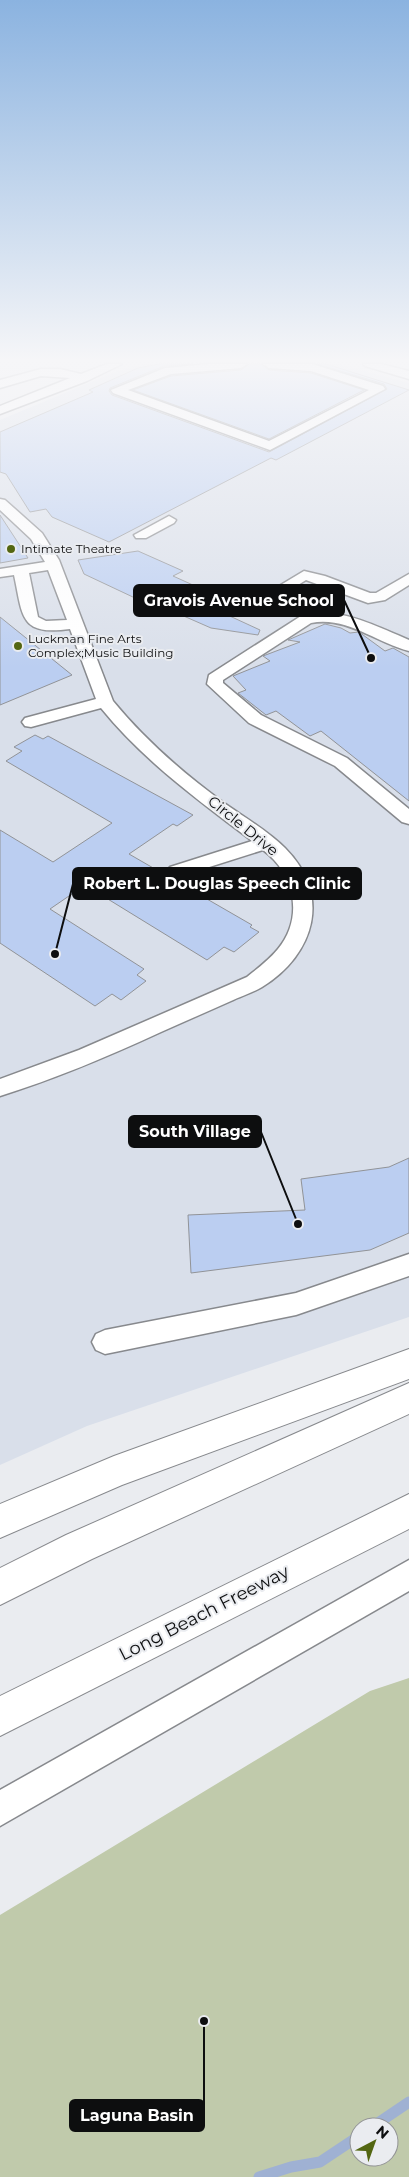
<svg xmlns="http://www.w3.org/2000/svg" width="409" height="2177" font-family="Montserrat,sans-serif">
  <rect width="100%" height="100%" fill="#eaecf0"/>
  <polygon fill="#d9dfea" points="145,364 338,364 409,383 409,1317 87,1426 0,1465 0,420 118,371"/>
  <path fill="#c0caab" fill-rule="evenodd" d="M409 1678V2177H0V1915L370 1691ZM359 2127H389V2157H359Z"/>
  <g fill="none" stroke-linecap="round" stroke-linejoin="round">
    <g stroke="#9fb1d3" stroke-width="11">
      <polyline points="372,2127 409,2102"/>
      <polyline points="259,2177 291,2167 320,2162 359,2136"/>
    </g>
  </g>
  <g fill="#bbcef1" stroke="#919397">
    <polygon points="159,364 193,364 164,366 110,388 109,391 112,395 269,452 387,389 384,384 317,364 326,364 409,390 276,460 271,458 109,542 52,517 46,509 30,512 6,474 0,472 0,432 93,392 89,390 138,368"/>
    <polygon points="249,364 261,364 269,370 311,373 364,390 269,439 133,390 171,376 241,370"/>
    <polygon points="0,515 28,558 0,563"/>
    <polygon points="138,551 183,571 173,576 235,604 221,612 260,630 258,635 211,628 138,596 135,598 84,574 78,560"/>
    <polygon points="0,617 72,675 0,705"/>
    <polygon points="325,624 341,628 350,633 359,632 385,651 393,648 409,657 409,801 321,731 310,736 276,711 266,715 238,693 246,690 233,676 270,661 263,656 300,642 288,640"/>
    <polygon points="35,735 43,739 48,736 193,815 177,826 173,824 129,854 252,925 250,927 259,932 234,952 224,947 207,960 85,885 50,909 144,969 137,975 146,981 121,1000 112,994 95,1006 0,943 0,830 53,862 112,823 6,761 22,751 14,747"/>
    <polygon points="409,1158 409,1233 370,1250 191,1273 188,1215 305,1210 301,1179 389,1167"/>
  </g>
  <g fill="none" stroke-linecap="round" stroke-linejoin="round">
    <defs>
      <g id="minor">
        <polygon points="107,364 122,364 87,381 0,414 0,406 70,378 41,376 0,388 0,380 41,369 60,369 81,374"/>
        <polygon points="209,364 247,364 241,368 171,374 128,390 269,441 369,390 311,371 269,368 263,364 312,364 383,386 385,389 270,450 113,393 111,390 165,368"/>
        <polygon points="363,364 381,364 409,371 409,379 365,366"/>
        <path d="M0 499 5 500 42 533 59 560 113 701C145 740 183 773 224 803 244 817 268 831 285 848 332 895 315 954 262 987 252 993 241 996 231 1001 208 1011 184 1022 161 1032 109 1056 55 1079 0 1096V1079L79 1050 247 977C258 968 269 960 278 949 304 917 295 874 263 850L184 875 177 877 170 875 167 871 170 867 252 841C198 800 144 761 101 708L31 727 25 726 22 722 25 718 96 699 70 629C19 636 23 616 14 575L0 577V569L45 562 31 539 0 510ZM48 570 67 620 46 621 38 617 29 573Z"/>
        <polygon points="169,516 176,520 174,523 146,538 136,538 134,535"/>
        <polygon points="304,571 325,576 370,593 376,593 409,574 409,585 385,600 368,603 306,580 282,595 272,595 269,592"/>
        <path d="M318 612C351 613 379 627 409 640V651C376 643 347 616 311 623L223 680V683L261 715 347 758 409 809V824L402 822 335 766 249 723 207 684 209 675 301 616Z"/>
        <polygon points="409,1254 409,1276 296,1315 105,1354 96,1350 92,1342 96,1334 105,1330 296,1293"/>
        <polygon points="409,1560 409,1591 0,1826 0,1790"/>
      </g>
      <g id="highway">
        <polygon points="409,1349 409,1379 122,1485 0,1538 0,1504 114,1456"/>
        <polygon points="409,1383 409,1414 92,1559 0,1605 0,1568 66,1535"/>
        <polygon points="409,1494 409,1529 0,1736 0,1696"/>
      </g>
    </defs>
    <use href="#minor" stroke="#87898d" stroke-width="3"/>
    <use href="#highway" stroke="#87898d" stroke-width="2"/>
    <use href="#minor" fill="#fff" fill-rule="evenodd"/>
    <use href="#highway" fill="#fff" fill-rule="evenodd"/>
  </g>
  <linearGradient id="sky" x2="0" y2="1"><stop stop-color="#8bb3e0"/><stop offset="0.54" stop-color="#f6f6f8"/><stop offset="1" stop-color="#f6f6f8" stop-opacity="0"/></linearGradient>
  <rect width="409" height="668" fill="url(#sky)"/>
  <g fill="#536612" stroke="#eaecf0" stroke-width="2">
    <circle cx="11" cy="549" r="5"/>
    <circle cx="18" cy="646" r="5"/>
  </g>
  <g text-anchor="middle" stroke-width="4" stroke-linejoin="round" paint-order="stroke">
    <g font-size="12" fill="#0d0e0f" stroke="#eaecf0" text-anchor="start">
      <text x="21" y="553">Intimate Theatre</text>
      <text x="28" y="643">Luckman Fine Arts<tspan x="28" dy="14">Complex;Music Building</tspan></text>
    </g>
    <g font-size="15" fill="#0d0e0f" stroke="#eaecf0">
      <text transform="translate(243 826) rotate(39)" y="5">Circle Drive</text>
    </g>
    <g font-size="18" fill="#0d0e0f" stroke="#eaecf0">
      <text transform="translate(204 1613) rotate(-27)" y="6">Long Beach Freeway</text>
    </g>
  </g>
  <path fill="none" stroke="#0d0e0f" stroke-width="2" d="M371 658L344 600M55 954L73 884M298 1224L261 1132M204 2021L204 2115"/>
  <g fill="#0d0e0f" stroke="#eaecf0" stroke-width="2">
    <circle cx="371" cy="658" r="5"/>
    <circle cx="55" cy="954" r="5"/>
    <circle cx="298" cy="1224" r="5"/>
    <circle cx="204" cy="2021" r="5"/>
  </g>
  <g fill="#0d0e0f" stroke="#0d0e0f" stroke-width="2">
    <rect x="134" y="585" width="210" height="31" rx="5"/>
    <rect x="73" y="868" width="288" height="31" rx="5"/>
    <rect x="129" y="1116" width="132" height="31" rx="5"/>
    <rect x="70" y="2100" width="134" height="31" rx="5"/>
  </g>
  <g font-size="16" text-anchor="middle" font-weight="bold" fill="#fff">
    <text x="239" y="606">Gravois Avenue School</text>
    <text x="217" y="889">Robert L. Douglas Speech Clinic</text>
    <text x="195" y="1137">South Village</text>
    <text x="137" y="2121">Laguna Basin</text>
  </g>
  <g transform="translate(374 2142) rotate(41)"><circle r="24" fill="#eaecf0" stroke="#929396"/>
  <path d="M0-4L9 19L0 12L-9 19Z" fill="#536612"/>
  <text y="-8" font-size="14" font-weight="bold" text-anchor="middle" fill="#0d0e0f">N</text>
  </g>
</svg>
